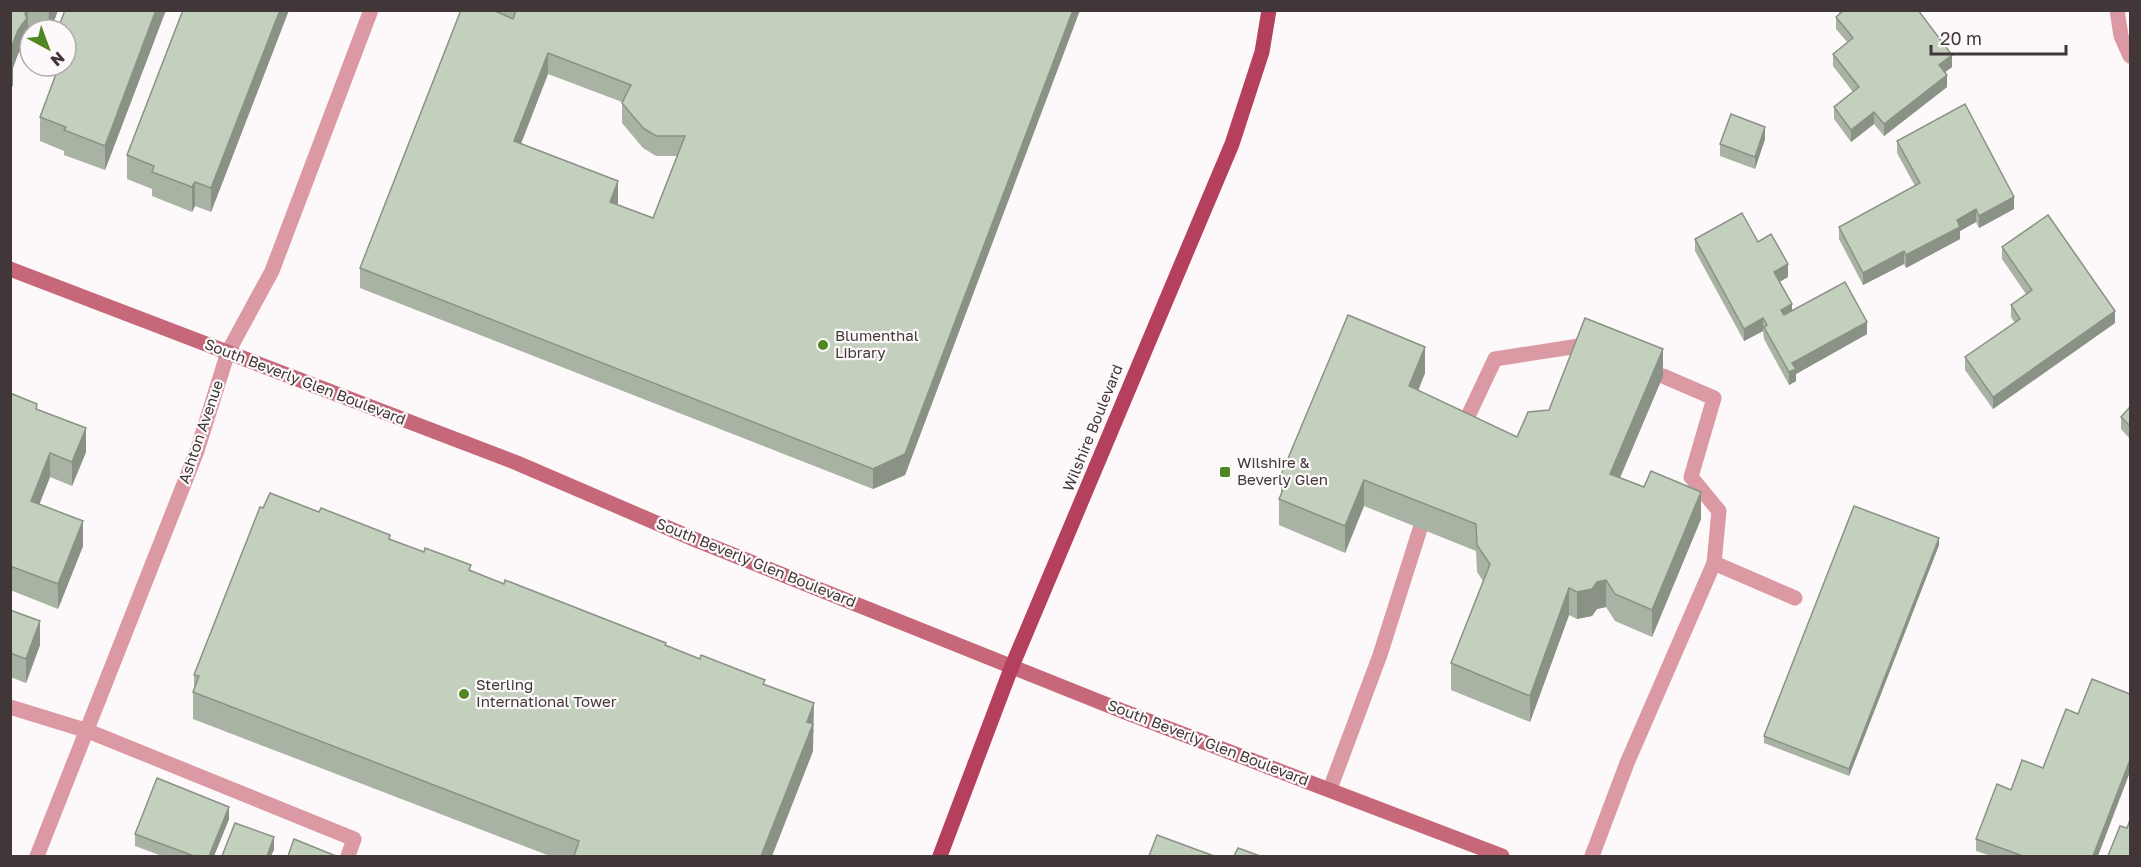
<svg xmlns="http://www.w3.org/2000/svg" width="2141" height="867" font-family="'Golos Text',sans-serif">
  <rect width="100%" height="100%" fill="#fdf8f9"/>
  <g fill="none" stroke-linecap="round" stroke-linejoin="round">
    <g stroke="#db99a4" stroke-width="15">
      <polyline points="1663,376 1714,398 1691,477 1719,511 1714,563"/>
      <polyline points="1461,431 1495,359 1585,345"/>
      <polyline points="10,707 88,731 354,839 348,856"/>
      <polyline points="1330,789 1380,655 1420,529"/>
      <polyline points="1592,856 1627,763 1714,563 1795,598"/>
    </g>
    <g stroke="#db99a4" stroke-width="15">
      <polyline points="2117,10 2121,36 2130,56"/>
      <polyline points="37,856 197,451 228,352 272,271 371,10"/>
    </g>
    <polyline stroke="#c6687a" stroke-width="15" points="10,269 517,463 696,540 1125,712 1502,856"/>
    <polyline stroke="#b4405d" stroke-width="15" points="940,856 1012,666 1232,144 1262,52 1269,10"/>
  </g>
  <g fill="#a9b3a3" fill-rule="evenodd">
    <polygon points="10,10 58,10 51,30 32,30 28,29 27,33 27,42 18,54 13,68 13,85"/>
    <polygon points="166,10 105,170 64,155 64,151 40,141 40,117 66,66 66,30 58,30 58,29"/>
    <polygon points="289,10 211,212 195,206 192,212 152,196 152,189 127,179 127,155"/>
    <path d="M461 10H1080L905 475 873 489 360 288V268ZM548 74 622 102V123L643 148 656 156H677L653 218 617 205 618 202 521 144Z"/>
    <polygon points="1838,10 1918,10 1952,67 1945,72 1947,87 1884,136 1874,124 1851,142 1834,119 1834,107 1853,92 1833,66 1833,54 1847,42 1836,29 1836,17 1840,14"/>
    <polygon points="1765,139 1755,169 1720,156 1720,144"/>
    <polygon points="1897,141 2014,209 1979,228 1976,222 1960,231 1960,239 1906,268 1904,264 1863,285 1839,239 1839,227 1915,186 1897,153"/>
    <polygon points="1695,239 1758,242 1788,277 1779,282 1792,311 1867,334 1796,374 1796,381 1789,385 1764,339 1763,331 1744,341 1695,251"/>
    <polygon points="2002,247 2115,323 1993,409 1965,370 1965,357 2015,323 2011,317 2011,305 2026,294 2002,259"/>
    <polygon points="1425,373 1418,391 1517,437 1549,410 1663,376 1620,478 1701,519 1652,637 1615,621 1606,607 1597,609 1592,616 1577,619 1569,615 1530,722 1451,690 1451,663 1483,581 1477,572 1476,551 1364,506 1345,553 1279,525 1279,499 1281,494 1281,475"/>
    <polygon points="10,393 37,409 86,452 72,486 50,477 39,504 83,546 58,609 10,590"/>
    <polygon points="2130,407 2130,439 2121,429 2121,417"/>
    <polygon points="390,540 765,685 814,730 813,733 813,751 772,856 550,856 193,719 193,692 194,688 194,675"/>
    <polygon points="1939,545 1849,776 1764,743 1764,736"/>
    <polygon points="10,610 40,645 26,683 10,677"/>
    <polygon points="229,819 214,856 162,856 135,846 135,834"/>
    <polygon points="1976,839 2098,856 1991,856 1976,851"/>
  </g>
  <g fill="#899285">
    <polygon points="26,10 28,10 28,29 27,33 27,42 18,54 13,68 13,85 10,92 10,51"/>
    <polygon points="49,10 58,10 51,30 48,30"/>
    <polygon points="156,10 166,10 105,170 105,146"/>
    <polygon points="280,10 289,10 211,212 211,188"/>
    <polygon points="1073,10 1080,10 905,475 873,489 873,469"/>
    <polygon points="548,53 548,74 514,161 514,141"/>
    <polygon points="1952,55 1952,67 1939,77 1939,65"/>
    <polygon points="1947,75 1947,87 1884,136 1884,124"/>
    <polygon points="1874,112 1874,124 1851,142 1851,130"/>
    <polygon points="1765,127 1765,139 1755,169 1755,157"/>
    <polygon points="618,181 618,202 610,222 610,202"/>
    <polygon points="195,182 195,206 192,212 192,187"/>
    <polygon points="2014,197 2014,209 1979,228 1979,216"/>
    <polygon points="1976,209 1976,222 1960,231 1960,239 1906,268 1906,255 1957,220"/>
    <polygon points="1904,251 1904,264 1863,285 1863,273"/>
    <polygon points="1788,264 1788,277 1774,285 1774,272"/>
    <polygon points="1792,304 1792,316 1781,322 1781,310"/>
    <polygon points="2115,311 2115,323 1993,409 1993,397"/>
    <polygon points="1763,318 1763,331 1744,341 1744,329"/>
    <polygon points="1867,322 1867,334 1796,374 1796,381 1789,385 1789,372 1792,363"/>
    <polygon points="1425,347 1425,373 1409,413 1409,386"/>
    <polygon points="1663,349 1663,376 1610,501 1610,474"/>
    <polygon points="86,428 86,452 72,486 72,462"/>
    <polygon points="50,453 50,477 31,526 31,501"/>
    <polygon points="1364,480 1364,506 1345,553 1345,526"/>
    <polygon points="1701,492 1701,519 1652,637 1652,610"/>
    <polygon points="83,521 83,546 58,609 58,584"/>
    <polygon points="1939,538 1939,545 1849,776 1849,769"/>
    <polygon points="1606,580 1606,607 1597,609 1592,616 1577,619 1577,592 1597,582"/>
    <polygon points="1569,588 1569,615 1530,722 1530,696"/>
    <polygon points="40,621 40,645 26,683 26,659"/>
    <polygon points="814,703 813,751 772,856 761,856 807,722"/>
    <polygon points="2130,760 2130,772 2098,856 2093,856"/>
    <polygon points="229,807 229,819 214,856 209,856"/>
    <polygon points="274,837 274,850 271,856 267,856"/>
  </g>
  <g fill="#c4d0be" stroke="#899285" stroke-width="1.5" fill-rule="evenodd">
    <polygon points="10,10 26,10 25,14 27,18 18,30 10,51"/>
    <polygon points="65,10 156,10 105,146 64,130 66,127 40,117 59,66 66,66 66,47 71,33 66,31 66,30 58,29"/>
    <polygon points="183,10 280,10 211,188 195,182 192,187 152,172 154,166 127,155"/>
    <path d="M461 10H493L513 19 516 10H1073L905 454 873 469 360 268ZM548 53 631 85 622 103 643 128 656 136H685L653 218 610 202 618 181 514 141Z"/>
    <polygon points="1844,10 1918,10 1952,55 1939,65 1947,75 1884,124 1874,112 1851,130 1834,107 1859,87 1833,54 1853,38 1836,17"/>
    <polygon points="1965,104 2014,197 1979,216 1976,209 1957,220 1960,227 1906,255 1904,251 1863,273 1839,227 1920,183 1897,141"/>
    <polygon points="1731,114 1765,127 1755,157 1720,144"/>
    <polygon points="1742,213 1758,242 1771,234 1788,264 1774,272 1792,304 1781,310 1784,315 1845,282 1867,322 1792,363 1796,369 1789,372 1764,327 1767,325 1763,318 1744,329 1695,239"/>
    <polygon points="2048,215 2115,311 1993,397 1965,357 2020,319 2011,305 2032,290 2002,247"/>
    <polygon points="1348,315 1425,347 1409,386 1517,437 1528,412 1549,410 1585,318 1663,349 1610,474 1644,487 1651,471 1701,492 1652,610 1615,594 1606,580 1597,582 1592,589 1577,592 1569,588 1530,696 1451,663 1490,564 1477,545 1476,524 1364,480 1345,526 1279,499 1288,478 1281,475"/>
    <polygon points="10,393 37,404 36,409 86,428 72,462 50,453 31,501 83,521 58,584 10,566"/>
    <polygon points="2130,407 2130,426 2121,417"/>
    <polygon points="270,493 319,512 321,508 390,535 389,539 424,552 425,548 471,565 469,570 504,584 505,580 666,643 665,645 700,659 701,655 765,680 763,684 814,703 807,722 813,724 761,856 574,856 579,841 193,692 199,676 194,675 260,507 263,508"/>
    <polygon points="1854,506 1939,538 1849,769 1764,736"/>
    <polygon points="10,610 40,621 26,659 10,653"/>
    <polygon points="2092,679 2130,694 2130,760 2093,856 2023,856 1976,839 1997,784 2011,790 2022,760 2043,768 2066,709 2078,714"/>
    <polygon points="157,778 229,807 209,856 194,856 135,834"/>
    <polygon points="2130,820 2130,856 2108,856 2120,826 2127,828"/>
    <polygon points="235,823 274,837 267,856 222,856"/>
    <polygon points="1157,835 1214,856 1149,856"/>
    <polygon points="294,839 336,856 288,856"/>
    <polygon points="1238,848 1260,856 1234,856"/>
  </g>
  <g fill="#4e8723" stroke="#fdf8f9" stroke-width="2">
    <circle cx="823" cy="345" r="6"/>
    <rect x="1219" y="466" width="12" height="12" rx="3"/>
    <circle cx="464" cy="694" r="6"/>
  </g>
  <g text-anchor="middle" stroke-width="4.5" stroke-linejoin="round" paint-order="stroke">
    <g font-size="15" fill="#413739" stroke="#fdf8f9" text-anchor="start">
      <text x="835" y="341">Blumenthal<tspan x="835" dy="17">Library</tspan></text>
      <text x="1237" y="468">Wilshire &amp;<tspan x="1237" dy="17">Beverly Glen</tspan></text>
      <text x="476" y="690">Sterling<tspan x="476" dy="17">International Tower</tspan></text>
    </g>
    <g font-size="15" fill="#413739" stroke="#fdf8f9">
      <text transform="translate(305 382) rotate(21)" y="5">South Beverly Glen Boulevard</text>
      <text transform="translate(1093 428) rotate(-68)" y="5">Wilshire Boulevard</text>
      <text transform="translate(201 432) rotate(-71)" y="5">Ashton Avenue</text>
      <text transform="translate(756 563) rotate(22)" y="5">South Beverly Glen Boulevard</text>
      <text transform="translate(1208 743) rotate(21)" y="5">South Beverly Glen Boulevard</text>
    </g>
  </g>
  <rect width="2141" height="867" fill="none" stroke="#413739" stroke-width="24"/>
  <g transform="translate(48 48) rotate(139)"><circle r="28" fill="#fdf8f9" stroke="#b2abac" stroke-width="1.5"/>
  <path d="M0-4.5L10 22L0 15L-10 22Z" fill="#4e8723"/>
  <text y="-9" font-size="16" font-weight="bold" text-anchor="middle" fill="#413739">N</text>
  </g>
  <path d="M1931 45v9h135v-9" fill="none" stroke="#413739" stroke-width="3"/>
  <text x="1940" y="45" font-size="18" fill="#413739" stroke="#fdf8f9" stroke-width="4.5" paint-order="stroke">20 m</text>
</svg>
